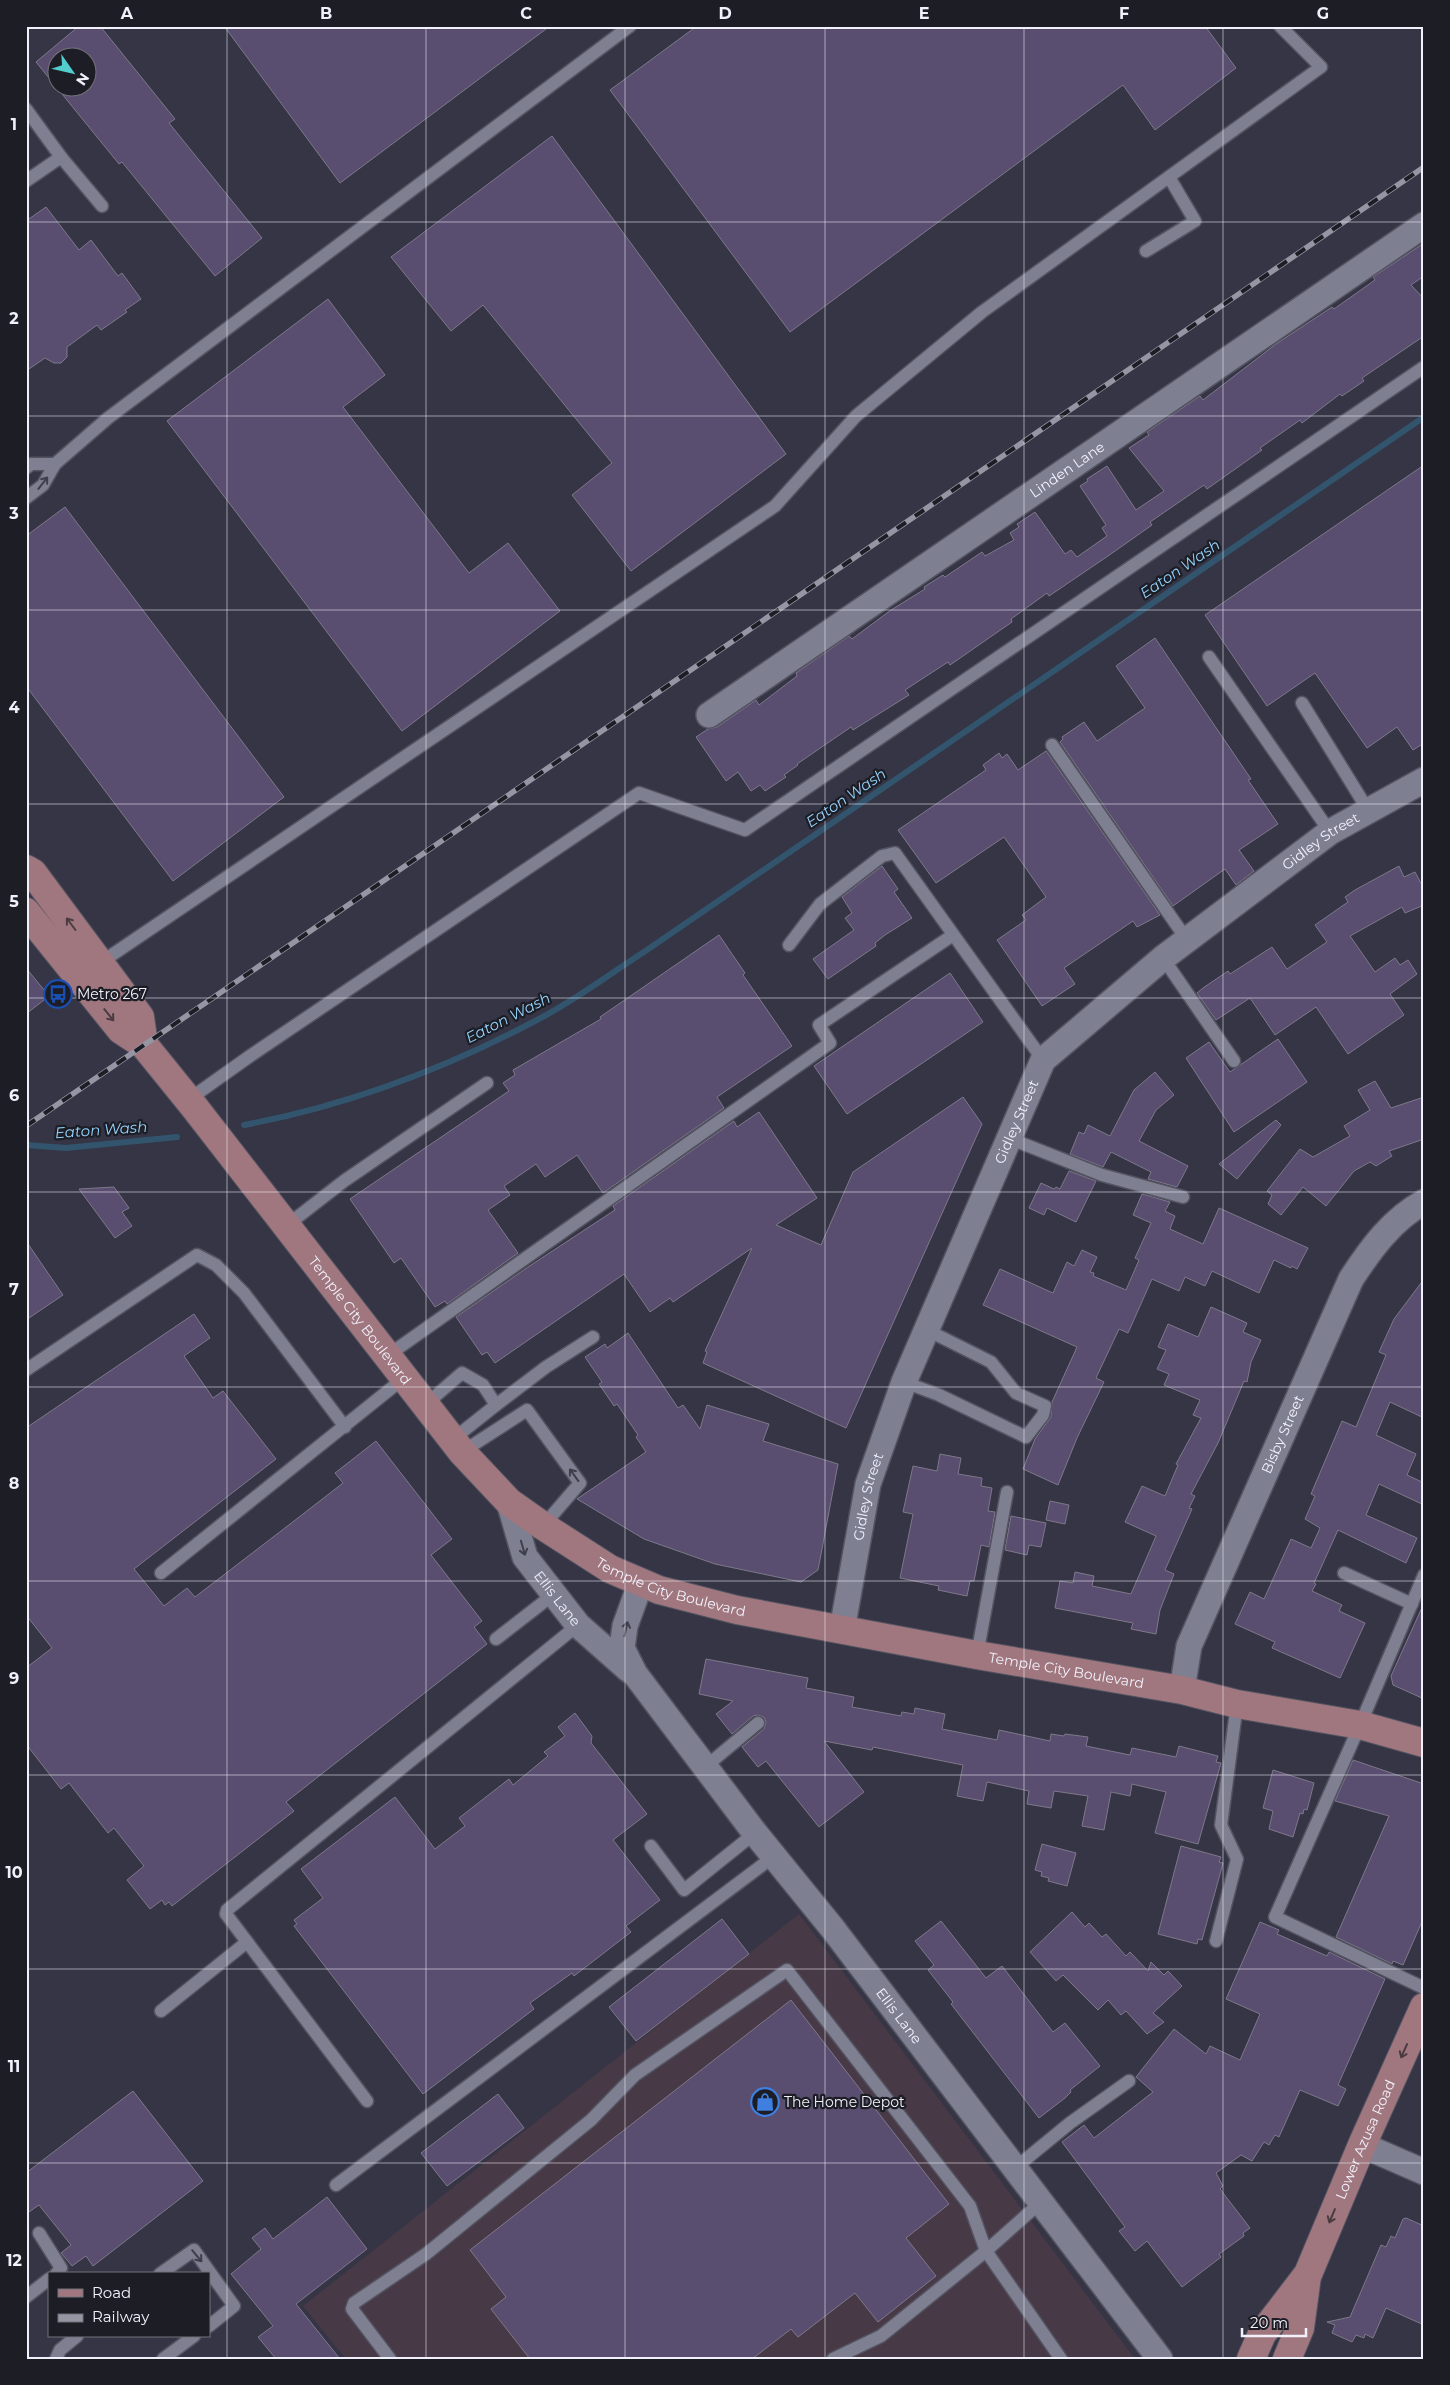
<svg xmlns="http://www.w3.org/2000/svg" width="1450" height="2385" font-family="Montserrat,sans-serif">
  <rect width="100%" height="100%" fill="#353545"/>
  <polygon fill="#483946" points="799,1914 1135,2359 346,2359 303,2306"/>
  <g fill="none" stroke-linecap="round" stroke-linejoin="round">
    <g stroke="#32556d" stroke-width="6">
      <path d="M244 1125C345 1106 444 1069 535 1021 573 1002 608 975 644 952L1424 417"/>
      <polyline points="26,1145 66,1148 177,1137"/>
    </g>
  </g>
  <g fill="#5a4e70" stroke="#7e788a" fill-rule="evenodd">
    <path d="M79 26H100L175 119 169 123 262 238 215 276 122 162 119 164 36 62ZM58 58H88V88H58Z"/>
    <polygon points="224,26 550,26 340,183"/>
    <polygon points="697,26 1205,26 1236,68 1155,130 1123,85 790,332 610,90"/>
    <polygon points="552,136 786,454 631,571 572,495 612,463 483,305 451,331 391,257"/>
    <polygon points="46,207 79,250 91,240 118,276 122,273 141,299 125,310 127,312 101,330 97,325 67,347 67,357 61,363 54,363 45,358 26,371 26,221"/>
    <polygon points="1424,243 1424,276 1411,285 1424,299 1424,336 1362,378 1364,381 1342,396 1340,394 1302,423 1300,420 1260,448 1262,450 1207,489 1204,485 1150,522 1152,525 1108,556 1049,596 1047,593 1011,619 1012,622 950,665 948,662 905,690 909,695 853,730 851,727 797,764 798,765 784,775 786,777 765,791 760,785 751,791 738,772 726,781 696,737 708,729 717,727 756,700 759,705 797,676 796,673 849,636 852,639 891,610 925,589 924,587 943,575 945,577 982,552 985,556 1014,540 1010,533 1019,527 1017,524 1035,512 1065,554 1071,550 1077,557 1107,536 1102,528 1106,525 1080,486 1088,481 1087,479 1107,466 1136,510 1164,491 1129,448 1149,435 1147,432 1200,396 1203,400 1276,344 1332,307 1334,309 1375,280 1373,277"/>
    <polygon points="328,299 385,375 343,407 469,573 508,543 560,611 402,731 167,421"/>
    <polygon points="1424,465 1424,743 1413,750 1397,727 1367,748 1315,673 1267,706 1205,615"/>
    <polygon points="65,507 284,797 173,881 26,686 26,536"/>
    <polygon points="1155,638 1251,779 1248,780 1278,824 1239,850 1254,871 1236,885 1225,869 1173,906 1060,742 1063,739 1062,737 1084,722 1097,741 1145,708 1116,666"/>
    <polygon points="1046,751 1160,915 1137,927 1133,921 1064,968 1075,984 1042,1006 997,940 1026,920 1022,915 1046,897 1004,837 936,883 898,830 986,770 983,765 999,753 1002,758 1007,754 1018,770"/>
    <polygon points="882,866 898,889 894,892 912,918 885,935 875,943 876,946 828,979 813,959 854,930 845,918 852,913 842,897"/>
    <polygon points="1399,866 1404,877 1415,872 1424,889 1424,905 1405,913 1402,907 1350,936 1375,972 1395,958 1400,965 1408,960 1417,974 1390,994 1404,1015 1348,1054 1316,1007 1275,1035 1250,998 1216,1020 1197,993 1203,988 1228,971 1230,974 1272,947 1287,969 1327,942 1315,925 1348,902 1345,897 1355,890"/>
    <polygon points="719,935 745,973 743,975 792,1046 717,1097 724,1108 603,1193 577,1155 545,1177 536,1164 504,1186 510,1195 488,1210 518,1253 447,1304 445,1301 435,1307 401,1258 394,1263 350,1199 509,1091 503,1083 515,1075 513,1070 601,1019 600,1017"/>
    <polygon points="26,968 49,996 26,1014"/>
    <polygon points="950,973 983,1022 847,1114 814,1066"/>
    <polygon points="1278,1039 1307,1082 1234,1132 1186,1058 1209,1042 1230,1072"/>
    <polygon points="1155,1072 1174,1095 1156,1110 1139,1141 1188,1166 1177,1187 1148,1179 1151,1172 1111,1152 1103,1167 1070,1154 1079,1132 1084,1134 1088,1125 1110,1136 1134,1090"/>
    <polygon points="1375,1081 1391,1108 1424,1097 1424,1139 1389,1151 1392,1156 1376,1166 1370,1162 1354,1171 1326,1206 1303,1187 1281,1215 1268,1204 1272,1195 1267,1191 1300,1149 1313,1157 1350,1136 1344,1126 1370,1110 1358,1090"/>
    <polygon points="963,1097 982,1124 846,1428 703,1363 707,1352 705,1351 752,1248 673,1302 670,1298 650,1312 624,1274 495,1363 487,1352 482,1355 456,1317 528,1267 615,1210 613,1206 734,1121 737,1127 759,1112 817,1198 776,1225 821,1245 853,1172"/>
    <polygon points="1276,1120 1281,1125 1237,1179 1219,1164"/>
    <polygon points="1069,1171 1096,1181 1076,1222 1047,1208 1044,1215 1029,1208 1041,1183 1054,1189 1056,1187 1060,1189"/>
    <polygon points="114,1187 129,1208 122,1212 132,1226 115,1238 79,1189"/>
    <polygon points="1142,1194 1170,1202 1165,1211 1175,1216 1170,1229 1203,1244 1219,1208 1308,1248 1297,1269 1292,1266 1291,1268 1274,1260 1259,1293 1212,1271 1205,1286 1185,1277 1179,1291 1152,1279 1128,1333 1119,1329 1096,1378 1104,1382 1077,1438 1058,1485 1023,1469 1035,1439 1051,1417 1052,1402 1077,1347 983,1305 1000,1269 1053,1293 1067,1262 1074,1266 1082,1250 1097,1257 1090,1272 1094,1273 1093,1276 1126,1290 1139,1260 1135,1258 1151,1223 1133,1215"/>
    <polygon points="26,1241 63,1295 26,1320"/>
    <polygon points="1424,1279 1424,1418 1390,1402 1376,1435 1416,1454 1407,1475 1424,1483 1424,1505 1379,1484 1366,1515 1417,1538 1406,1563 1338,1530 1314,1583 1316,1584 1312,1591 1342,1605 1339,1611 1365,1623 1340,1678 1272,1648 1275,1642 1235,1624 1250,1592 1264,1599 1291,1539 1311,1548 1320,1528 1305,1519 1315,1496 1311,1494 1342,1421 1356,1427 1386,1355 1379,1352 1394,1319"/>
    <polygon points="1211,1307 1247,1323 1243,1332 1261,1340 1251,1362 1247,1382 1244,1381 1218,1443 1191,1494 1195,1496 1189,1508 1192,1509 1165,1570 1174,1574 1160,1610 1156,1634 1131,1629 1133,1623 1055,1608 1060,1581 1073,1583 1075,1572 1094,1576 1092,1586 1131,1594 1156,1536 1125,1522 1142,1486 1165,1496 1178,1465 1176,1464 1201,1418 1193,1415 1200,1400 1164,1385 1169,1374 1157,1369 1166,1350 1158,1347 1168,1324 1198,1337"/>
    <polygon points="194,1314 210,1338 184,1356 213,1398 223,1391 276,1459 134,1569 164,1606 187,1588 195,1597 294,1521 343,1483 335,1473 376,1441 452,1539 431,1555 482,1621 474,1627 487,1644 286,1802 294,1811 172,1906 169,1902 165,1905 162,1900 150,1909 127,1880 144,1866 114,1828 108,1833 69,1783 61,1789 26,1744 26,1668 52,1648 26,1615 26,1428"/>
    <polygon points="628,1333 678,1408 683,1405 700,1429 707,1405 769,1424 763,1441 838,1464 818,1570 801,1582 715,1564 644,1539 577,1499 646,1452 636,1437 638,1435 617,1404 614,1406 599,1384 602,1382 585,1357 605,1344 607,1348"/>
    <polygon points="940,1454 961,1458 958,1474 982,1478 981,1486 992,1488 988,1511 995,1512 989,1547 981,1545 974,1581 970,1581 967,1596 938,1590 939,1586 900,1578 913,1514 903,1512 913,1466 937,1471"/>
    <polygon points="1050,1501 1069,1505 1065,1524 1046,1520"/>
    <polygon points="1011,1516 1046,1523 1041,1547 1029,1545 1027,1555 1005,1550"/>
    <polygon points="1424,1603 1424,1699 1393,1685 1391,1676"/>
    <polygon points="706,1659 808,1678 806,1688 854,1697 852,1707 901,1716 902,1712 914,1714 915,1708 945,1714 942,1729 997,1740 999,1730 1050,1741 1051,1734 1064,1736 1065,1734 1088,1737 1086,1746 1130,1755 1132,1748 1176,1757 1179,1746 1218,1756 1216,1762 1221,1763 1198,1844 1155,1833 1166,1792 1132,1784 1130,1796 1111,1792 1104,1830 1082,1826 1088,1796 1054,1791 1051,1808 1027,1804 1029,1791 987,1782 983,1801 957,1796 963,1765 873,1747 872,1750 824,1741 864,1792 819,1827 766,1761 758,1767 742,1747 764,1729 766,1722 764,1717 757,1715 753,1716 732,1734 716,1714 733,1701 699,1694"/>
    <polygon points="575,1713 592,1736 591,1743 647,1814 613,1840 660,1900 626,1926 631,1932 574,1976 572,1973 530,2003 534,2009 423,2094 294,1926 297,1924 294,1920 323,1898 301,1869 395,1797 435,1849 465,1826 459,1818 509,1779 513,1785 548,1756 544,1752 565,1736 558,1727"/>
    <polygon points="1353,1760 1424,1784 1424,1917 1403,1965 1393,1961 1392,1964 1336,1937 1389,1816 1335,1801"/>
    <polygon points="1273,1770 1314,1783 1307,1810 1304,1809 1303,1814 1300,1813 1293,1837 1269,1829 1273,1811 1263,1808"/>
    <polygon points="1042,1844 1076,1853 1067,1886 1048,1881 1049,1878 1041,1876 1042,1872 1035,1870"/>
    <polygon points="1181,1846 1221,1857 1219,1862 1223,1863 1202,1940 1198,1939 1197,1944 1158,1934"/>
    <polygon points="1072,1912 1085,1927 1089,1923 1102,1937 1106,1934 1126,1956 1130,1952 1148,1971 1151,1962 1164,1975 1168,1971 1182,1986 1153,2013 1164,2022 1147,2034 1126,2011 1121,2015 1108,2000 1098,2010 1063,1975 1056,1981 1030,1952"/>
    <polygon points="722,1919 749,1954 636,2041 609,2007"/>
    <polygon points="941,1921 986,1978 1002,1966 1053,2032 1065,2023 1100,2066 1070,2090 1071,2092 1065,2098 1039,2118 951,2004 953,2002 928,1970 934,1965 915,1941"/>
    <polygon points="1260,1922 1279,1930 1277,1934 1327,1956 1329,1952 1385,1979 1338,2085 1346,2089 1338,2106 1300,2090 1279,2137 1275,2135 1269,2145 1264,2142 1252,2161 1241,2155 1216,2173 1223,2186 1220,2189 1250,2228 1243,2233 1244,2236 1219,2254 1221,2257 1182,2287 1147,2241 1135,2251 1119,2231 1125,2227 1062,2142 1084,2125 1094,2138 1153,2092 1136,2077 1174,2029 1206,2054 1210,2046 1240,2060 1260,2014 1226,1999"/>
    <polygon points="791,2000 949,2204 906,2238 936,2276 878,2322 855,2293 798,2337 791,2329 752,2359 530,2359 491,2309 506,2297 470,2250"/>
    <polygon points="133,2091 203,2181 93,2266 86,2256 72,2266 61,2253 71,2245 39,2205 26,2214 26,2173"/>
    <polygon points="498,2094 524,2128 447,2186 421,2153"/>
    <polygon points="327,2197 367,2249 296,2304 340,2359 276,2359 258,2337 273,2326 231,2274 261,2249 252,2238 265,2228 273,2239"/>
    <polygon points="1406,2218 1424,2226 1424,2325 1386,2308 1373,2338 1365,2334 1364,2338 1356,2335 1352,2342 1332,2333 1335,2325 1327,2322 1350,2317 1381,2245 1386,2247 1391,2236 1395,2238 1403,2219"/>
  </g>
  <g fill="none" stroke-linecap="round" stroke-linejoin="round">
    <defs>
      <g id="service">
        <polyline points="26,109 61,157 102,206"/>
        <polyline points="26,181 61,157"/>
        <polyline points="1146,251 1195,221 1169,177"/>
        <polyline points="26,468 31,464 55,464"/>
        <polyline points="26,498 43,485 55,464 108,418 630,26"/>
        <polyline points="1209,657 1330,832"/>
        <polyline points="1302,703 1368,810"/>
        <polyline points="1052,745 1187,940"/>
        <polyline points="789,945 820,904 882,856 895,853 1043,1060"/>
        <polyline points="1163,958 1234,1061"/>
        <polyline points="100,963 775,506 856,416 982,312 1321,67 1280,26"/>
        <polyline points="188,1100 250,1056 639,793 745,830 1424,367"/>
        <polyline points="1011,1139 1102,1175 1183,1197"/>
        <polyline points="286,1226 344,1181 487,1083"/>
        <polyline points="387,1356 830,1043 819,1025 953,935"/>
        <polyline points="26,1370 197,1255 216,1265 244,1293 345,1427"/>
        <polyline points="904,1382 939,1395 1026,1437 1043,1415 1045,1406 1016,1393 991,1362 927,1330"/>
        <polyline points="425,1405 462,1373 483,1385 496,1405 452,1440"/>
        <polyline points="496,1405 546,1367 593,1337"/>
        <polyline points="462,1452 527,1410 580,1483 543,1526"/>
        <polyline points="161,1573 404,1378"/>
        <polyline points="1344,1573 1412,1604"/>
        <polyline points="1424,1575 1360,1725 1275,1917 1424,1988"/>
        <polyline points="496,1639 554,1594"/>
        <polyline points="977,1655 1007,1492"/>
        <polyline points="705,1767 758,1723"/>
        <polyline points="651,1846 684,1890 755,1833"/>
        <polyline points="1216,1941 1237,1859 1221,1825 1237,1704"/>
        <polyline points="161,2011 247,1942"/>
        <polyline points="367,2101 226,1914 227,1910 578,1625"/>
        <polyline points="1015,2168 1070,2123 1129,2081"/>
        <polyline points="336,2185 773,1857"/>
        <polyline points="1041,2202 986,2251 1061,2359"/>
        <polyline points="39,2233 61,2268 56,2274"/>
        <polyline points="160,2274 194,2250 234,2306 209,2326"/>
        <polyline points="26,2297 49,2279"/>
        <polyline points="56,2359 60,2350 77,2336"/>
        <polyline points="163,2359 194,2336"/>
        <polyline points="390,2359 352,2309 354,2303 426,2254 591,2120 635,2075 787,1970 970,2206 986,2251 881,2336 833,2359"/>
      </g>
      <g id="minor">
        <path id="s1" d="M709 715 1424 225"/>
        <path id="s2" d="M509 1502 525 1557 578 1625 629 1670"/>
        <path id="s3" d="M641 1582 625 1626 622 1648 635 1674 755 1833 833 1929 1160 2359"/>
        <path id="s4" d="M842 1630 868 1484 904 1382 1043 1060 1163 958 1330 832 1424 780"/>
        <path id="s5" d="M1182 1690 1189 1646 1351 1279C1370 1250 1392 1219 1424 1202"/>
        <polyline points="1362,2145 1424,2172"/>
      </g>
      <g id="secondary">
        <polyline points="26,869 33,873 140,1017 144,1045"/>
        <path id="s6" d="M26 912 121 1030 144 1045 195 1108 462 1452 509 1502 543 1526 610 1569 659 1590 737 1610 977 1655 1182 1690 1237 1704 1360 1725 1424 1743"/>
        <path id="s7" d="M1251 2359 1262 2334 1308 2274 1362 2145 1424 2007"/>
        <polyline points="1287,2359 1300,2328 1307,2276"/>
      </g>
    </defs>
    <use href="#service" stroke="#545361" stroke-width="15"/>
    <use href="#minor" stroke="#545361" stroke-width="28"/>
    <use href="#secondary" stroke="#545361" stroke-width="30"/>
    <use href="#service" stroke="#7e7f91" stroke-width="12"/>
    <use href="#minor" stroke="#7e7f91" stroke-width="25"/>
    <use href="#secondary" stroke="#a0777e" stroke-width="28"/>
    <defs>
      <polyline id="rail" points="26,1126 1424,167"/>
    </defs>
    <use href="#rail" stroke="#9595a3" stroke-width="5.5"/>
    <use href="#rail" stroke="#1d1d25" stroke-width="4" stroke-dasharray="11" stroke-linecap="butt"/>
  </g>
  <defs><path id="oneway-shaft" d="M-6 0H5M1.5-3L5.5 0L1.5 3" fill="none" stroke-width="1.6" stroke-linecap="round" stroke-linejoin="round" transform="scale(1.25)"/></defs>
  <g stroke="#3f3f4b">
    <use href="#oneway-shaft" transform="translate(43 483) rotate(-52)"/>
    <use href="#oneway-shaft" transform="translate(574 1475) rotate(-126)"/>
    <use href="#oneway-shaft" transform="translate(523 1548) rotate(74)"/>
    <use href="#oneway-shaft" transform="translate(626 1629) rotate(-78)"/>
    <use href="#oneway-shaft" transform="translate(197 2256) rotate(50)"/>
  </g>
  <g stroke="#4b3c44">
    <use href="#oneway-shaft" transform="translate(71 924) rotate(-127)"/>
    <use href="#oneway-shaft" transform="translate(109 1015) rotate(51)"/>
    <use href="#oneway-shaft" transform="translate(1404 2051) rotate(114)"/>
    <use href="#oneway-shaft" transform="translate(1332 2216) rotate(113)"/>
  </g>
  <path fill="none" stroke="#f1f1fc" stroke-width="1" stroke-opacity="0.55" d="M227 26V2359M426 26V2359M625 26V2359M825 26V2359M1024 26V2359M1223 26V2359M26 222H1424M26 416H1424M26 610H1424M26 804H1424M26 998H1424M26 1192H1424M26 1387H1424M26 1581H1424M26 1775H1424M26 1969H1424M26 2163H1424"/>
  <defs>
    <symbol id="bus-ring" viewBox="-11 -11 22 22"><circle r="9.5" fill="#1d1d25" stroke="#1a4fb4" stroke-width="1.5"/><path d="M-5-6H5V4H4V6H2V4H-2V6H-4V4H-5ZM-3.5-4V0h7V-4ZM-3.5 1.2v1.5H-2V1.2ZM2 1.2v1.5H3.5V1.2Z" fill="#1a4fb4"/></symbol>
    <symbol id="shop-ring" viewBox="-11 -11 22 22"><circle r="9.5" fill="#1d1d25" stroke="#3f7fe0" stroke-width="1.5"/><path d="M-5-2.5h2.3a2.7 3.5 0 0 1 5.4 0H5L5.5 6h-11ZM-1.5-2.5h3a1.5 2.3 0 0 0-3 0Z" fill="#3f7fe0"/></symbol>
  </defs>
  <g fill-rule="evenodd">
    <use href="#bus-ring" x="42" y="978" width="32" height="32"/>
    <use href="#shop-ring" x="749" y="2086" width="32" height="32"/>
  </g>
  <g text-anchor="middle" stroke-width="4.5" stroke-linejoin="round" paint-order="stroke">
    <g font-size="14" fill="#f1f1fc" stroke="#1d1d25">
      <text dy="5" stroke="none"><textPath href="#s1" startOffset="434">Linden Lane</textPath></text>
      <text dy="5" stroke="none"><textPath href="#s4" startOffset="961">Gidley Street</textPath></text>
      <text dy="5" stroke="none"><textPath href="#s4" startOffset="540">Gidley Street</textPath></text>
      <text dy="5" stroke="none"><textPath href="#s6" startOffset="529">Temple City Boulevard</textPath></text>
      <text dy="5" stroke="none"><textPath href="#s5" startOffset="276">Bisby Street</textPath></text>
      <text dy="5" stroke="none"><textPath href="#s4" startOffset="136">Gidley Street</textPath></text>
      <text dy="5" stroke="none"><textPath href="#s6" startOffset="949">Temple City Boulevard</textPath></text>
      <text dy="5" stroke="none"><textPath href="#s2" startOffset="110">Ellis Lane</textPath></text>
      <text dy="5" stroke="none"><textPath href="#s6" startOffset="1354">Temple City Boulevard</textPath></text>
      <text dy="5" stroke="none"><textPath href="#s3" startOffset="530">Ellis Lane</textPath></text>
      <text dy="5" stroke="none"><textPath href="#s7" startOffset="249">Lower Azusa Road</textPath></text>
    </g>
    <g font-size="14" fill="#f1f1fc" stroke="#1d1d25" text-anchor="start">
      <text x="77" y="999">Metro 267</text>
      <text x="784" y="2107">The Home Depot</text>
    </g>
    <g font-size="15" font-style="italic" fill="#94d2fc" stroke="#1d1d25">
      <text transform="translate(1180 569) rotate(-34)" y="5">Eaton Wash</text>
      <text transform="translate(846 798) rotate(-34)" y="5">Eaton Wash</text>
      <text transform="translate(508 1018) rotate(-27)" y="5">Eaton Wash</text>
      <text transform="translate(101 1130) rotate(-4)" y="5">Eaton Wash</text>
    </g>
  </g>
  <rect width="1450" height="2385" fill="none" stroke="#1d1d25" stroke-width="55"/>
  <rect x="48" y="2272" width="162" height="65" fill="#1d1d25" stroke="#72727b"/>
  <rect x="58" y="2289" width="25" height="8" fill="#a0777e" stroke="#72727b"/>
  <text x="92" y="2298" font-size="15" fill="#f1f1fc">Road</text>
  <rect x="58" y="2314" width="25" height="8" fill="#9595a3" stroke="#72727b"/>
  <text x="92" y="2322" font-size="15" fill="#f1f1fc">Railway</text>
  <g transform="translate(72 72) rotate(124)"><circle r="24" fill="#1d1d25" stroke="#72727b"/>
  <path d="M0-4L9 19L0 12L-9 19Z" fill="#52cdcd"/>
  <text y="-8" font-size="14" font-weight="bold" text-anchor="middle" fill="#f1f1fc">N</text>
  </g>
  <path d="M1242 2328v8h64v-8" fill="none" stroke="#f1f1fc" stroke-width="2.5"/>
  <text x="1250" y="2328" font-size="15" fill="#f1f1fc" stroke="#1d1d25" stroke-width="4" paint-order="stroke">20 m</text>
  <rect x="28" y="28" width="1394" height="2330" fill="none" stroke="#f1f1fc" stroke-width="2"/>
  <g font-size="16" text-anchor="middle" font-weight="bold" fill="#f1f1fc">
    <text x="127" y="19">A</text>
    <text x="326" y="19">B</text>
    <text x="526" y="19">C</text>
    <text x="725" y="19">D</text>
    <text x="924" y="19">E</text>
    <text x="1124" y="19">F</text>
    <text x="1323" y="19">G</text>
    <text x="14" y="130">1</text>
    <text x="14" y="324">2</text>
    <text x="14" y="519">3</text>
    <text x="14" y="713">4</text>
    <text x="14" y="907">5</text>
    <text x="14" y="1101">6</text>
    <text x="14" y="1295">7</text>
    <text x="14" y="1489">8</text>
    <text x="14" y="1684">9</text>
    <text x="14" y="1878">10</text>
    <text x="14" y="2072">11</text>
    <text x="14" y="2266">12</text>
  </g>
</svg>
